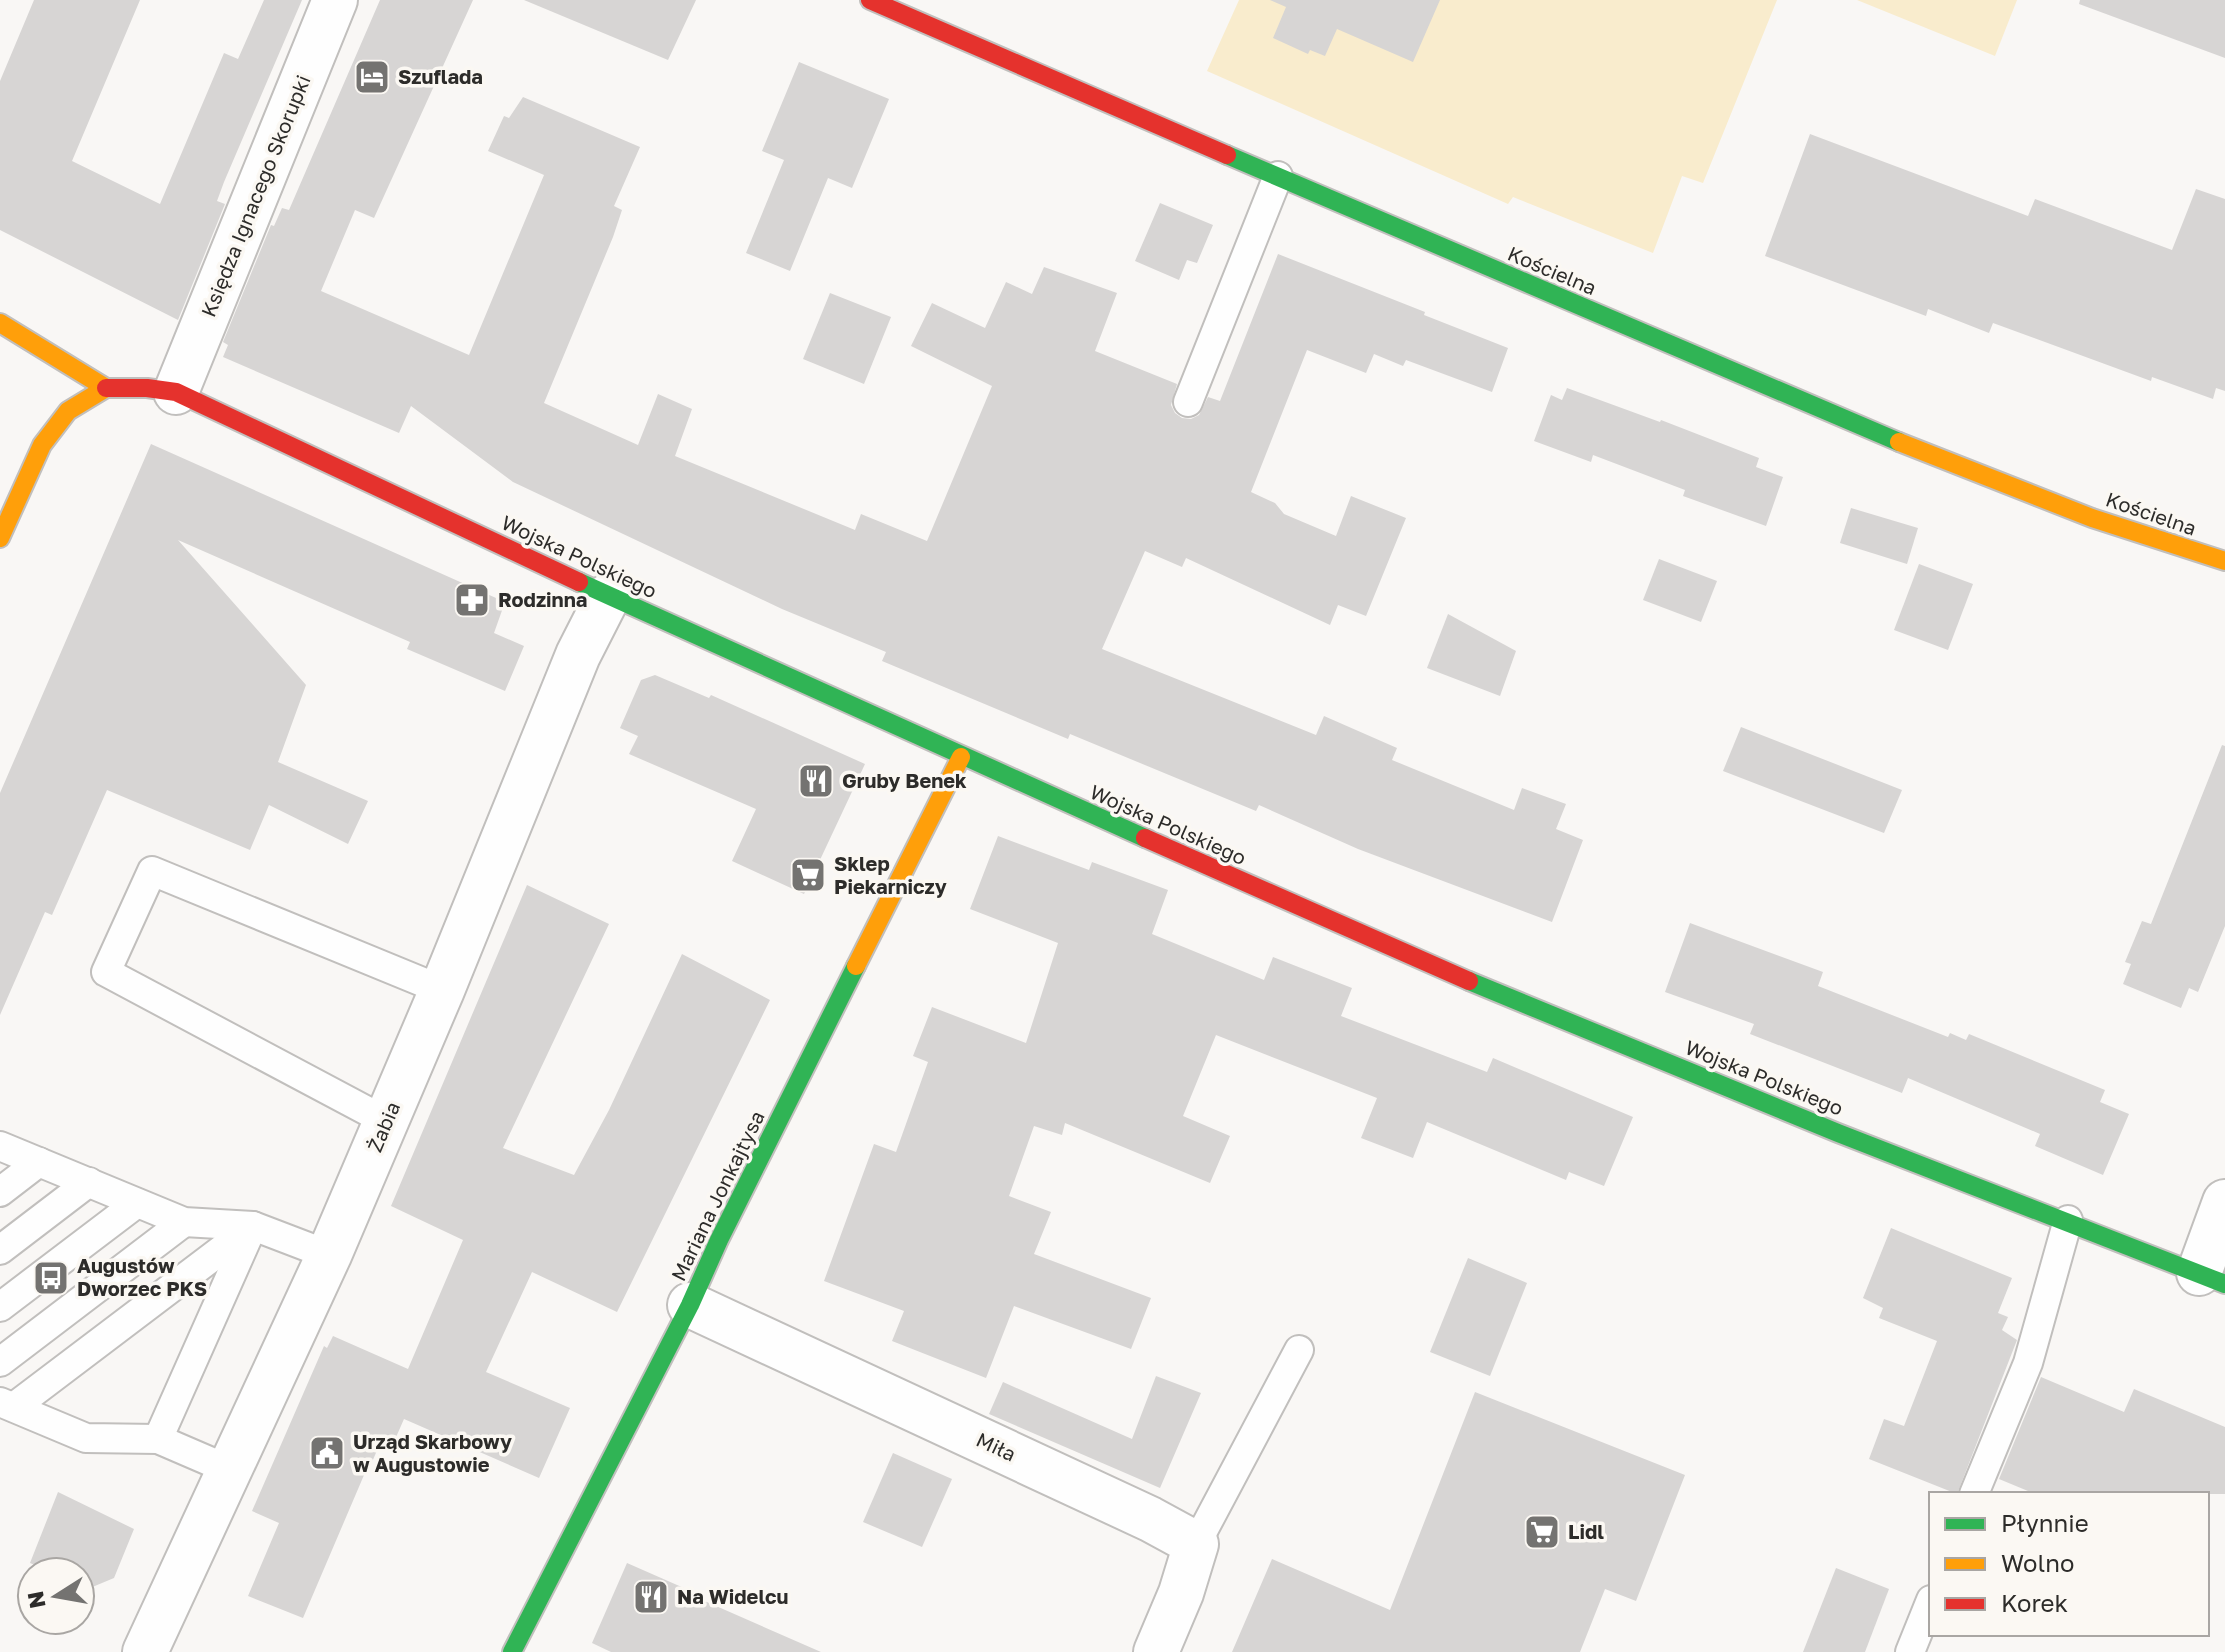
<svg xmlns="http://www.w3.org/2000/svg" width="2225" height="1652" font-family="'Golos Text',sans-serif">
  <rect width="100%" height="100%" fill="#f9f7f5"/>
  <g fill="#f9eccd">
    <polygon points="1239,0 1777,0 1703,183 1682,176 1653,253 1513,197 1508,204 1207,71"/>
    <polygon points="1857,0 2017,0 1995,56"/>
  </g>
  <g fill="#d7d5d4">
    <polygon points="34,0 140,0 72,161 160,204 224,53 238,59 264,0 302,0 224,182 217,201 225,204 178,320 0,230 0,81"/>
    <polygon points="380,0 473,0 374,218 355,210 321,291 469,355 544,175 488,151 504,116 509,118 523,97 640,147 614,206 622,210 613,237 544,403 638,445 658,394 692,409 675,456 855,530 861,514 927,541 992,386 911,346 932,303 985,328 1006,282 1032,294 1044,267 1117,293 1095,351 1177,384 1171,405 1175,413 1182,418 1191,419 1199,415 1208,397 1220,401 1278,254 1425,312 1424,315 1508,348 1492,392 1406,360 1403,366 1374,354 1366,373 1307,350 1251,492 1275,503 1284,514 1336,536 1351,496 1406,518 1366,616 1338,605 1330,625 1186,558 1182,567 1145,551 1102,649 1316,735 1324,716 1397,748 1392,760 1514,810 1522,788 1566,804 1556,829 1583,840 1552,922 1358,849 1259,805 1256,811 1070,734 1068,739 882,661 886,652 782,609 513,482 411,406 399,433 223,357 228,345 223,342 271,225 274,226 282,208 289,210"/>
    <polygon points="524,0 696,0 668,60"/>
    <polygon points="1270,0 1440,0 1413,62 1337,29 1325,56 1310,50 1308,54 1273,38 1286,7"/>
    <polygon points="2080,0 2225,0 2225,58 2079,4"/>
    <polygon points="799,62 889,99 852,188 828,178 790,271 746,253 784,160 762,151"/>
    <polygon points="1810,134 2028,216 2035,199 2172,250 2196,189 2225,199 2225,391 2216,388 2213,399 2152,377 2151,381 1993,323 1989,333 1928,309 1926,316 1765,256"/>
    <polygon points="1160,203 1213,225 1197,263 1187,260 1179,280 1135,261"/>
    <polygon points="830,293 891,317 864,384 803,359"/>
    <polygon points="1567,388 1660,422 1661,420 1759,458 1756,467 1783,477 1766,526 1683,496 1685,490 1593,455 1591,462 1534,441 1551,395 1562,400"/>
    <polygon points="151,444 505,602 494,633 524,646 505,691 407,649 410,642 178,540 306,685 278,762 368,801 348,844 269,805 250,850 107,790 52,915 45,912 0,1015 0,793"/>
    <polygon points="1851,508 1918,528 1907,564 1840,543"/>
    <polygon points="1659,559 1717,581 1701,622 1643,600"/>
    <polygon points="1919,564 1973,584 1948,650 1894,630"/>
    <polygon points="1448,614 1516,651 1500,696 1427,668"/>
    <polygon points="655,675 709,698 711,695 865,764 804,894 732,861 756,809 629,754 638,736 620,728 641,680"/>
    <polygon points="1741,727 1902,790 1884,833 1723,771"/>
    <polygon points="2222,745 2225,746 2225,926 2198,992 2189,988 2181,1008 2123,984 2131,964 2125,962 2142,921 2151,924"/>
    <polygon points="998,836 1089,870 1092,862 1168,890 1152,934 1264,980 1273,957 1352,988 1341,1016 1487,1072 1493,1058 1633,1117 1604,1186 1569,1172 1566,1180 1427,1122 1413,1158 1361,1138 1377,1098 1216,1035 1183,1116 1230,1136 1210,1183 1065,1123 1062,1135 1034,1126 1009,1196 1051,1212 1034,1254 1151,1298 1131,1349 1014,1306 986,1378 892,1341 904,1311 824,1281 874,1144 896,1152 928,1062 913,1056 932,1007 1026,1043 1058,943 970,909"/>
    <polygon points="527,885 609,924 503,1148 574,1175 609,1110 682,954 770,1000 617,1312 532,1272 486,1372 570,1408 539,1478 404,1419 393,1444 382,1439 372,1462 370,1461 303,1618 248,1596 279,1523 252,1511 324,1346 327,1348 333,1336 408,1369 463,1240 391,1206"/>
    <polygon points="1690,923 1823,972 1818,986 1948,1037 1950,1033 1966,1040 1969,1034 2105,1090 2100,1102 2129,1114 2103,1175 2035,1146 2040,1134 1908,1078 1902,1093 1750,1034 1754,1024 1665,992"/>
    <polygon points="1891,1228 2012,1278 1998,1313 2008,1317 2002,1330 2017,1340 1957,1494 1869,1459 1884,1419 1904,1426 1937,1341 1879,1318 1883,1308 1863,1298"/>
    <polygon points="1468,1258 1527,1283 1490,1376 1430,1352"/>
    <polygon points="1156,1376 1201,1393 1160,1488 989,1414 1003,1382 1132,1439"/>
    <polygon points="2041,1377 2124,1412 2134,1389 2225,1427 2225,1494 2035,1494 1999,1479"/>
    <polygon points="1475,1392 1685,1475 1636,1601 1605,1589 1580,1652 1232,1652 1272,1559 1390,1610"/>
    <polygon points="893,1453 952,1479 922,1547 863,1522"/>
    <polygon points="58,1492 134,1529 114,1578 90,1588 80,1584 80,1572 52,1572 30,1563"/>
    <polygon points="627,1563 693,1592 691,1595 821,1652 611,1652 592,1643"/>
    <polygon points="1836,1568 1889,1589 1865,1652 1803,1652"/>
  </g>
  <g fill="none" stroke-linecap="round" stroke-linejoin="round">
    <defs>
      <g id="lane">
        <polyline points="1188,402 1278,176"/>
        <polyline points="386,1121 106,972 152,871 442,990"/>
        <polyline points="0,1146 184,1222 253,1226 329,1255"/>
        <polyline points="0,1192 39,1162"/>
        <polyline points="0,1250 89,1182"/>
        <polyline points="0,1307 137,1203"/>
        <polyline points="0,1362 184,1222"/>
        <polyline points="0,1402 86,1438 158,1439 230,1470"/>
        <polyline points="14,1407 253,1226"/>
        <polyline points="158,1439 251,1230"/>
        <polyline points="1974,1494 2028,1363 2068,1220"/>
        <polyline points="1196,1544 1299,1350"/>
        <polyline points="1910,1652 1931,1600"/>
      </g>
      <g id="street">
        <polyline points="176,392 335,0"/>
        <polyline points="2199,1273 2225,1202"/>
        <polyline points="690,1305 1150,1519 1196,1544 1181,1593 1156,1652"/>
        <polyline points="145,1652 329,1255 442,990 578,655 608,596"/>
      </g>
      <g id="fast">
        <polyline points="1227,155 1899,442"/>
        <polyline points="579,582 1145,838"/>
        <polyline points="1469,981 1838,1133 2225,1284"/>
        <polyline points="512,1652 690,1305 719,1240 856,966"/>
      </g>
      <g id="slow">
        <polyline points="0,323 106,388"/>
        <polyline points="1899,442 2092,518 2225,561"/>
        <polyline points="0,538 42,445 68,411 106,388"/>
        <polyline points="856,966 961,757"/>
      </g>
      <g id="jam">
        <polyline points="870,0 1227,155"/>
        <polyline points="106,388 147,388 176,392 579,582"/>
        <polyline points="1145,838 1469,981"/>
      </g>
    </defs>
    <use href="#lane" stroke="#c1bfbd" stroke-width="32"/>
    <use href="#street" stroke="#c1bfbd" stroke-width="48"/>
    <use href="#fast" stroke="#c1bfbd" stroke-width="22"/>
    <use href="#slow" stroke="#c1bfbd" stroke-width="22"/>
    <use href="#jam" stroke="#c1bfbd" stroke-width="22"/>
    <use href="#lane" stroke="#fefefe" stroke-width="28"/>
    <use href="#street" stroke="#fefefe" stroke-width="44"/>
    <use href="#fast" stroke="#30b455" stroke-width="18"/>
    <use href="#slow" stroke="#ff9f0a" stroke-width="18"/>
    <use href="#jam" stroke="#e5322d" stroke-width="18"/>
  </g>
  <defs>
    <symbol id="hotel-square" viewBox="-11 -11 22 22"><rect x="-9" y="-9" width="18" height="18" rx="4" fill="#747371" stroke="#fbf8f3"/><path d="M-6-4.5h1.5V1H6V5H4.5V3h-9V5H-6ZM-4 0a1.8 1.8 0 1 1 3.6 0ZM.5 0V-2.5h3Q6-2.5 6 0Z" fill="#fff"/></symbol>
    <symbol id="pharmacy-square" viewBox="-11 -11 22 22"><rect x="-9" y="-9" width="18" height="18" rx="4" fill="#747371" stroke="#fbf8f3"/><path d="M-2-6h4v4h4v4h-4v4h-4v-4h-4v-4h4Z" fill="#fff"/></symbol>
    <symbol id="restaurant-square" viewBox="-11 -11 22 22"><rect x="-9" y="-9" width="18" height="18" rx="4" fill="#747371" stroke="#fbf8f3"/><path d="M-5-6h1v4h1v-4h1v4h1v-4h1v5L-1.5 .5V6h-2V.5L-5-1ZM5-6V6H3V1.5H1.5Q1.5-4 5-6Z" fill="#fff"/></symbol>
    <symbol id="supermarket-square" viewBox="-11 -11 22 22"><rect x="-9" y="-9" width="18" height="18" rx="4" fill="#747371" stroke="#fbf8f3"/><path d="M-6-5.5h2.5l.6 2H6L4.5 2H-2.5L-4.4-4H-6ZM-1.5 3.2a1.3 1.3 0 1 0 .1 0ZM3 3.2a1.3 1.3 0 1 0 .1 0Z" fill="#fff"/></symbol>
    <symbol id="bus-square" viewBox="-11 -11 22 22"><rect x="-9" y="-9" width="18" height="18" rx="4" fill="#747371" stroke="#fbf8f3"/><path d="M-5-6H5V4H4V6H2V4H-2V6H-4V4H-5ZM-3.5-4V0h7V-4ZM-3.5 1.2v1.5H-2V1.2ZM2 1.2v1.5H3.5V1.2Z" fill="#fff"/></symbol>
    <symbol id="civic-square" viewBox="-11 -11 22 22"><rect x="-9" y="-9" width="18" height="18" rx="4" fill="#747371" stroke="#fbf8f3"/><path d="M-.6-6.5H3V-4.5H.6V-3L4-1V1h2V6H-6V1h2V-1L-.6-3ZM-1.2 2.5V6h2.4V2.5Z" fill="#fff"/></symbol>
  </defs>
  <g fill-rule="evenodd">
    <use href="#hotel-square" x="352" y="57" width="40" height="40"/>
    <use href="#pharmacy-square" x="452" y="580" width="40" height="40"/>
    <use href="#restaurant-square" x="796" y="761" width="40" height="40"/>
    <use href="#supermarket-square" x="788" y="855" width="40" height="40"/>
    <use href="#bus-square" x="31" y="1258" width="40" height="40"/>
    <use href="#civic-square" x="307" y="1433" width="40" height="40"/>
    <use href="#supermarket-square" x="1522" y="1512" width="40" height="40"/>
    <use href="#restaurant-square" x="631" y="1577" width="40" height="40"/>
  </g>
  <g text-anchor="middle" stroke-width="7" stroke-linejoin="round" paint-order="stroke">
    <g font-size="20" font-weight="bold" fill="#2d2c2a" stroke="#fbf8f3" text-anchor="start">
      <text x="398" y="84">Szuflada</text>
      <text x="498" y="607">Rodzinna</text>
      <text x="842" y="788">Gruby Benek</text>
      <text x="834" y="871">Sklep<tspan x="834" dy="23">Piekarniczy</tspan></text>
      <text x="77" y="1273">Augustów<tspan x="77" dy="23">Dworzec PKS</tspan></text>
      <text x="353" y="1449">Urząd Skarbowy<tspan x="353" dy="23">w Augustowie</tspan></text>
      <text x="1568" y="1539">Lidl</text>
      <text x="677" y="1604">Na Widelcu</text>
    </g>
    <g font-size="20" fill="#2d2c2a" stroke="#fbf8f3">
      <text transform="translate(256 196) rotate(-68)" y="7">Księdza Ignacego Skorupki</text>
      <text transform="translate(1552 271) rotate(23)" y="7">Kościelna</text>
      <text transform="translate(2151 514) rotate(19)" y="7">Kościelna</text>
      <text transform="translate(579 557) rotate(25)" y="7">Wojska Polskiego</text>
      <text transform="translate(1168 825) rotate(24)" y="7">Wojska Polskiego</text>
      <text transform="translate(1764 1078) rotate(22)" y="7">Wojska Polskiego</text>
      <text transform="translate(384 1127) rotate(-67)" y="7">Żabia</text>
      <text transform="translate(718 1196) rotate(-64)" y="7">Mariana Jonkajtysa</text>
      <text transform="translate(996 1447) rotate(25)" y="7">Miła</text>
    </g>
  </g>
  <rect x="1929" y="1492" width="280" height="144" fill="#fbf8f3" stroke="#a9a6a3" stroke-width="2"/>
  <rect x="1945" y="1518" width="40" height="12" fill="#30b455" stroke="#a9a6a3" stroke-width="2"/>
  <text x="2001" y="1532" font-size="24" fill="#2d2c2a">Płynnie</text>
  <rect x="1945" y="1558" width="40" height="12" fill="#ff9f0a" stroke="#a9a6a3" stroke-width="2"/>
  <text x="2001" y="1572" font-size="24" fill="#2d2c2a">Wolno</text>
  <rect x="1945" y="1598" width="40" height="12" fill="#e5322d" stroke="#a9a6a3" stroke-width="2"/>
  <text x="2001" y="1612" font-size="24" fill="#2d2c2a">Korek</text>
  <g transform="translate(56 1596) rotate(259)"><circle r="38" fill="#fbf8f3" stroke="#a9a6a3" stroke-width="2"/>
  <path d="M0-6L14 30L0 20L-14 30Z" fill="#747371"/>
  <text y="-12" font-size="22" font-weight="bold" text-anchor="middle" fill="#2d2c2a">N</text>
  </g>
</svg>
